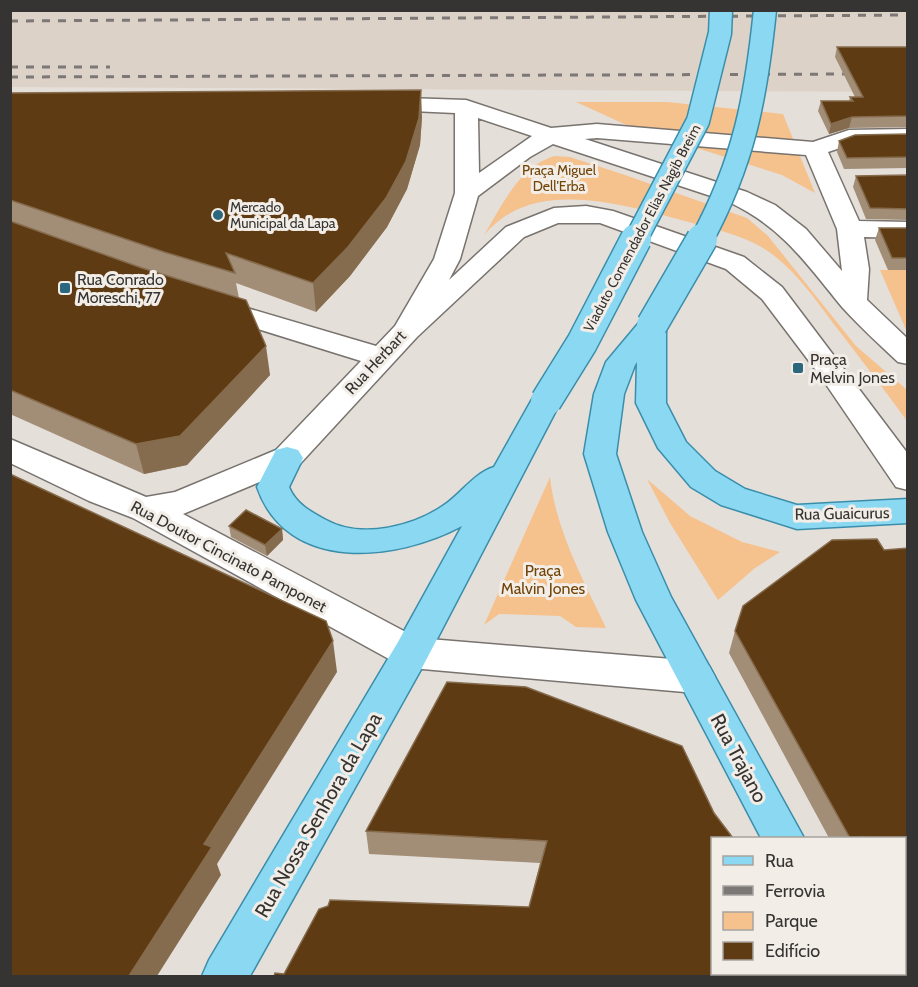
<svg xmlns="http://www.w3.org/2000/svg" width="918" height="987" font-family="Cabin,sans-serif">
  <rect width="100%" height="100%" fill="#e5dfda"/>
  <polygon fill="#ddd2c7" points="11,11 907,11 907,92 11,87"/>
  <g fill="#f5c18d">
    <polygon points="576,102 667,102 783,114 815,193 782,175 633,128"/>
    <path d="M555 156 570 157 625 175 747 218 768 236 856 346 907 390V421C883 388 858 355 833 323 816 300 799 276 777 258 751 236 717 230 685 221 623 205 533 176 484 235 501 207 520 165 555 156Z"/>
    <polygon points="880,270 907,270 907,332"/>
    <path d="M550 477C556 531 583 579 606 628L576 627 560 616 499 614 484 625Z"/>
    <polygon points="647,479 690,516 742,542 780,552 755,568 718,600 670,523"/>
  </g>
  <g fill="none" stroke-linecap="round" stroke-linejoin="round">
    <defs>
      <path id="minor" d="M376 97 466 100 551 128 597 124 813 142 849 130 908 129V143L852 144 828 152 859 221 908 222V238L864 237 869 269 867 300 908 339V364L898 362C879 344 859 326 842 307 805 262 783 228 729 202L553 144 530 157 478 196 460 259 449 280 506 227 554 208 586 206 613 211 744 257 782 287 908 454V490L896 487 821 377 762 299 726 269 600 223H558L524 237 417 337 298 466 183 514 417 638 696 661 709 666 715 677 709 688 696 693 411 668 398 664 133 518 89 501 10 463V439L146 497 175 492 276 450 361 361 203 312 199 306 203 300 213 298 376 346 395 326 434 259 455 193V113L368 109 365 104 368 99ZM478 118 532 136 479 173ZM597 138 806 155 837 229 842 271 806 229 775 205 747 192 585 139Z"/>
      <g id="major">
        <polygon points="652,316 662,319 666,325 666,403 686,442 715,471 745,489 797,505 908,499 908,523 797,529 721,505 691,487 658,448 636,403 637,362 635,365 624,394 616,454 642,532 671,597 804,838 761,838 636,600 608,532 584,454 594,394 606,362 642,319"/>
        <path d="M546 391 557 394 561 401 424 664 250 976H202L209 960 398 642 462 526C397 561 287 574 257 487L276 450 287 447 298 450 303 458 289 487C296 504 311 512 326 520 362 540 416 526 447 503 463 491 475 473 494 467L535 394Z"/>
        <polygon points="833,974 879,974 880,976 834,976"/>
      </g>
    </defs>
    <use href="#minor" stroke="#78736e" stroke-width="3"/>
    <use href="#major" stroke="#3b8eaa" stroke-width="3"/>
    <use href="#minor" fill="#fff" fill-rule="evenodd"/>
    <use href="#major" fill="#8bd8f2" fill-rule="evenodd"/>
    <g stroke="#7c7875" stroke-width="3" stroke-dasharray="8 8" stroke-linecap="butt">
      <polyline points="10,21 908,15"/>
      <polyline points="10,67 110,67"/>
      <polyline points="10,77 859,74"/>
    </g>
    <defs>
      <g id="major-bridge-far1">
        <polyline points="635,241 698,121 720,33 721,10"/>
        <path d="M701 241C744 162 756 98 765 10"/>
      </g>
      <g id="major-bridge">
        <polyline points="652,325 702,239"/>
        <polyline points="546,401 582,343 636,239"/>
      </g>
    </defs>
    <use href="#major-bridge-far1" stroke="#3b8eaa" stroke-width="25" stroke-linecap="butt"/>
    <use href="#major-bridge" stroke="#3b8eaa" stroke-width="33" stroke-linecap="butt"/>
    <use href="#major-bridge-far1" stroke="#8bd8f2" stroke-width="22"/>
    <use href="#major-bridge" stroke="#8bd8f2" stroke-width="30"/>
  </g>
  <g fill="#a28d76">
    <polygon points="837,47 908,47 908,127 849,128 829,134 818,111 821,101 849,101 850,97 855,97 835,57"/>
    <polygon points="10,93 422,117 420,145 407,189 387,227 350,276 316,312 236,283 239,298 270,375 187,465 144,474 10,414"/>
    <polygon points="908,134 908,168 844,169 837,152 839,141"/>
    <polygon points="908,175 908,220 866,219 853,187 856,176"/>
    <polygon points="879,228 908,228 908,270 888,270 875,240"/>
    <polygon points="229,526 282,529 283,540 267,556 231,537"/>
    <polygon points="908,548 908,951 904,946 904,838 829,838 729,653 735,631 884,550"/>
    <polygon points="447,682 712,974 284,974 529,907 540,863 369,854 366,831"/>
  </g>
  <g fill="#866c4e">
    <polygon points="421,90 422,117 420,145 407,189 387,227 350,276 316,312 313,283"/>
    <polygon points="852,117 849,128 829,134 831,124"/>
    <polygon points="266,346 270,375 187,465 144,474 136,444"/>
    <polygon points="282,529 283,540 267,556 265,545"/>
    <polygon points="333,641 337,672 217,864 221,875 157,976 129,976 204,844"/>
  </g>
  <g fill="#5e3b12" stroke="#866c4e" stroke-width="1.5">
    <polygon points="837,47 908,47 908,116 852,117 831,124 821,101 853,101 850,97 863,97"/>
    <polygon points="421,90 419,118 406,161 386,198 348,247 313,283 226,253 235,273 164,252 10,200 10,93"/>
    <polygon points="908,134 908,157 847,158 839,141 855,135"/>
    <polygon points="908,175 908,209 870,208 856,176"/>
    <polygon points="10,221 142,268 246,300 266,346 180,436 136,444 10,390"/>
    <polygon points="879,228 908,228 908,258 892,258"/>
    <polygon points="10,474 326,621 333,641 204,844 212,847 129,976 10,976"/>
    <polygon points="246,510 282,529 265,545 229,526"/>
    <polygon points="877,539 884,550 908,548 908,911 904,906 904,838 865,838 864,837 857,838 850,838 735,631 743,606 832,540"/>
    <polygon points="447,682 526,687 682,746 714,813 733,838 712,838 712,974 794,974 795,976 274,976 275,973 284,974 319,909 328,906 330,900 529,907 547,841 366,831"/>
  </g>
  <g fill="#2b687e" stroke="#f2ede7" stroke-width="2">
    <circle cx="218" cy="215" r="6"/>
    <rect x="59" y="282" width="12" height="12" rx="3"/>
    <rect x="792" y="362" width="12" height="12" rx="3"/>
  </g>
  <g text-anchor="middle" stroke-width="6" stroke-linejoin="round" paint-order="stroke">
    <g font-size="14" fill="#724408" stroke="#f2ede7">
      <text x="559" y="175">Praça Miguel<tspan x="559" dy="16">Dell'Erba</tspan></text>
    </g>
    <g font-size="14" fill="#363432" stroke="#f2ede7" text-anchor="start">
      <text x="230" y="212">Mercado<tspan x="230" dy="16">Municipal da Lapa</tspan></text>
    </g>
    <g font-size="14" fill="#363432" stroke="#f2ede7">
      <text transform="translate(642 228) rotate(-62)" y="5">Viaduto Comendador Elias Nagib Breim</text>
    </g>
    <g font-size="16" fill="#363432" stroke="#f2ede7" text-anchor="start">
      <text x="77" y="285">Rua Conrado<tspan x="77" dy="18">Moreschi, 77</tspan></text>
      <text x="810" y="365">Praça<tspan x="810" dy="18">Melvin Jones</tspan></text>
    </g>
    <g font-size="16" fill="#363432" stroke="#f2ede7">
      <text transform="translate(375 362) rotate(-47)" y="6">Rua Herbart</text>
      <text transform="translate(842 513) rotate(-1)" y="6">Rua Guaicurus</text>
      <text transform="translate(229 556) rotate(28)" y="6">Rua Doutor Cincinato Pamponet</text>
    </g>
    <g font-size="16" fill="#724408" stroke="#f2ede7">
      <text x="543" y="576">Praça<tspan x="543" dy="18">Malvin Jones</tspan></text>
    </g>
    <g font-size="20" fill="#363432" stroke="#f2ede7">
      <text transform="translate(739 758) rotate(62)" y="7">Rua Trajano</text>
      <text transform="translate(318 815) rotate(-60)" y="7">Rua Nossa Senhora da Lapa</text>
    </g>
  </g>
  <rect width="918" height="987" fill="none" stroke="#363432" stroke-width="24"/>
  <rect x="711" y="837" width="195" height="138" fill="#f2ede7" stroke="#a7a39f" stroke-width="1.5"/>
  <rect x="723" y="856" width="30" height="9" fill="#8bd8f2" stroke="#a7a39f" stroke-width="1.5"/>
  <text x="765" y="867" font-size="18" fill="#363432">Rua</text>
  <rect x="723" y="886" width="30" height="9" fill="#7c7875" stroke="#a7a39f" stroke-width="1.5"/>
  <text x="765" y="897" font-size="18" fill="#363432">Ferrovia</text>
  <rect x="723" y="912" width="30" height="18" fill="#f5c18d" stroke="#a7a39f" stroke-width="1.5"/>
  <text x="765" y="927" font-size="18" fill="#363432">Parque</text>
  <rect x="723" y="942" width="30" height="18" fill="#5e3b12" stroke="#a7a39f" stroke-width="1.5"/>
  <text x="765" y="957" font-size="18" fill="#363432">Edifício</text>
</svg>
